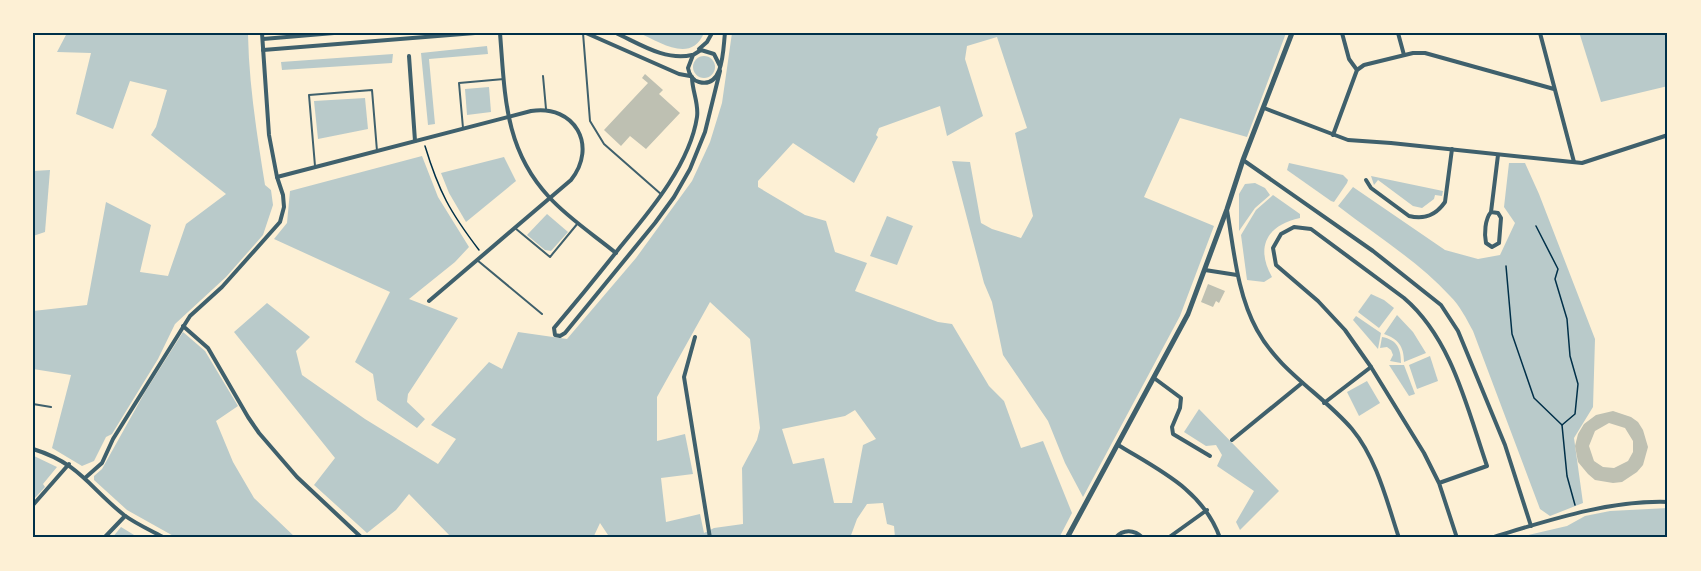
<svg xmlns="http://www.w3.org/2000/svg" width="1701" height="571" font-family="Bitter,serif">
  <rect width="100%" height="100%" fill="#fdf0d5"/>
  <g fill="#b9caca" fill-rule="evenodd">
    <path d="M67 33H250L248 35C249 85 257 135 265 185L271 190 273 205 263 235 226 277 175 324 158 359 112 434 106 437 94 461 82 466 52 448 71 375 33 369V311L87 305 106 202 151 225 140 272 168 276 186 224 226 194 151 135 156 127 167 90 130 81 113 129 76 114 91 53 57 52Z"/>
    <path d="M639 33H704C691 64 660 42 639 33Z"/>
    <path d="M732 33H1286L1247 137 1180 118 1144 197 1214 226 1180 316 1083 497 1065 463 1048 421 1003 355 992 302 984 283 952 161 970 162 981 223 992 229 1021 238 1033 216 1015 133 1027 128 997 37 967 46 965 59 983 116 947 136 940 106 879 128 876 135 878 137 854 183 793 143 758 181V187L805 215 826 221 835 252 867 263 855 291 938 322 952 324 989 386 1004 401 1021 448 1043 441 1072 513 1059 538H895L894 526 887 524 883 503 867 504 857 519 850 538H610L600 523 593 538H452L409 494 396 510 367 533 314 485 335 458 234 332 267 303 310 337 296 351 302 375 365 419 438 464 456 439 431 425 489 362 502 369 518 332 567 339 636 258 692 181 710 142 722 103ZM710 302 750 339 760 428 757 440 742 468 743 524 714 528 704 533 700 514 666 522 661 478 693 474 685 434 657 441V397ZM855 410 876 439 863 445 852 503H834L824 458 793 464 782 429 845 416Z"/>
    <polygon points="1584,33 1668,33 1668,86 1601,102 1580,35"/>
    <polygon points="487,46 488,54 429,59 435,124 428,125 421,53"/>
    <polygon points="393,54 392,63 282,70 281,62"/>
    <circle cx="704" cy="67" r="11"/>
    <polygon points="489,87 491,112 467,115 465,89"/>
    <polygon points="365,98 368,129 318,139 314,101"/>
    <polygon points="422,156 438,197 469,247 455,262 409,299 458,318 408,394 407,402 425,419 417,428 377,400 373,374 355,362 390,292 274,239 287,223 290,191"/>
    <polygon points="504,157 516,181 466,222 449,193 441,173"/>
    <polygon points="1289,163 1343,175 1348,180 1347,183 1334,202 1331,201 1287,170"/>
    <path d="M1509 163H1525L1539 194 1595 339 1593 407 1574 438 1583 503 1550 516 1540 509 1473 331C1466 318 1460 306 1450 296 1418 261 1375 235 1338 206L1353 187 1445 250 1478 259 1500 255 1515 223 1504 207Z"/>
    <polygon points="50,170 45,232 33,236 33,171"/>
    <polygon points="1371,176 1443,191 1442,196 1435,195 1434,199 1422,208 1413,206 1378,180 1374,185"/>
    <polygon points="1255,183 1265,188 1270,195 1255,208 1239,231 1239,194 1245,184"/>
    <path d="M1273 195 1300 214V218C1267 225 1255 247 1272 277L1264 282 1247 280 1241 235 1256 210Z"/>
    <polygon points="547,214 568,232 551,251 545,250 527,235"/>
    <polygon points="887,216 913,226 897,265 870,256"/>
    <polygon points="1371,294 1384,300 1394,308 1379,328 1358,312"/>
    <path d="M1397 315 1413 332 1426 353 1404 362C1404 346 1398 339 1384 334Z"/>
    <polygon points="1356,316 1381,333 1378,349 1353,320"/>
    <polygon points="183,332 205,351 238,406 216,421 233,462 254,498 296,538 177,538 127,510 94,480 94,476 102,469 145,392"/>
    <path d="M1382 337C1397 340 1401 348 1401 363L1390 361 1393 355 1391 350 1387 347 1380 348Z"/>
    <polygon points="1430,356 1438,381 1417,389 1409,365"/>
    <polygon points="1389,365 1404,365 1415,394 1409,396"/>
    <polygon points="1367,381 1380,403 1359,416 1347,392"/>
    <polygon points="1199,409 1279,491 1240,530 1236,522 1254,491 1217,466 1222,455 1216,445 1206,446 1184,432"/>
    <polygon points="34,456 57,467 43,484 45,487 33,500"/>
    <polygon points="1668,508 1668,538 1516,538 1567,526 1585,516 1610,511"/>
    <polygon points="121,527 139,538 112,538"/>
  </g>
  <g fill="#bec0b2" fill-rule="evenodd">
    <polygon points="645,74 663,90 659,94 680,113 646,149 630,136 621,146 604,130 648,83 642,78"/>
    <polygon points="1208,284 1225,291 1219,303 1216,301 1213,307 1201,302"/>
    <path d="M1613 411 1631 417 1638 422 1643 430 1648 447 1643 465 1637 472 1622 482 1613 483 1595 480 1588 474 1578 462 1575 446 1578 434 1584 424 1596 415ZM1609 423 1625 428 1633 441V452L1628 461 1614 468 1603 467 1594 461 1589 446 1595 431Z"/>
  </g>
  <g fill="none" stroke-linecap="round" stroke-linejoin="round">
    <g stroke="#003049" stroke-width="1.5">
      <path d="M425 146C439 192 450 212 479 250"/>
      <polyline points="1536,226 1558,269 1555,279 1567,319 1570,356 1578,384 1575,414 1562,425 1567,476 1575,505"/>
      <polyline points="1506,266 1512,334 1534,398 1562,425"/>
    </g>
    <g stroke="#3f606c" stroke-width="2">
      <polyline points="583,33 590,121 604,144 662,195"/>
      <polyline points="543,76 546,109"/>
      <polyline points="463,128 459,83 504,79"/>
      <polyline points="315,166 309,95 372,90 377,151"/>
      <polyline points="515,228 550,257 578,223"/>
      <polyline points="477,260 542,314"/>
      <polyline points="33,404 51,407"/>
    </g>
    <g stroke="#3f606c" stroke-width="4">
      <path d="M500 33C505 94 504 149 549 197 568 218 594 235 616 253"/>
      <polyline points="586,33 679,74 690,76"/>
      <path d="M616 33C640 44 665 61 692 55"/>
      <polyline points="1342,33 1349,59 1357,70"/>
      <polyline points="1398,33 1404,55"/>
      <polyline points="1540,33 1574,162"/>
      <polyline points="263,39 334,33"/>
      <polyline points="699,49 707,42 712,33"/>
      <polyline points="263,50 475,33"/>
      <polyline points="409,56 415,141"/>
      <path d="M720 66 714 54 701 50 693 55 688 68C689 74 692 80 699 82 724 89 723 48 725 33"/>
      <path d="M692 77C692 91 699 103 697 117 690 164 650 211 621 246 599 274 577 301 554 328L555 335 560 336 565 333 655 223 674 197 690 169 705 132 720 71"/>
      <polyline points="1264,108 1348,140 1391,143 1582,163 1668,135"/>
      <polyline points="1333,135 1357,70 1364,65 1413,53 1425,53 1554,89"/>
      <polyline points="1243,160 1373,251 1441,305 1458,331 1505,445 1531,526"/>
      <path d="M277 177 531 111C575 104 598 146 571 180L429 301"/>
      <path d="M1366 180 1371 188 1409 216C1425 220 1436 215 1445 202L1452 149"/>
      <path d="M1227 210C1234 250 1237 294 1257 330 1279 371 1322 394 1352 429 1377 459 1387 502 1399 538"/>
      <path d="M1491 212 1498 213 1501 218 1499 243 1492 247 1486 243C1484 234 1485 219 1491 212L1498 155"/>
      <polyline points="1205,270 1237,275"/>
      <polyline points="183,326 208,348 248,417 259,433 297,477 362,538"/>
      <polyline points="695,337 684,377 710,538"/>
      <polyline points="1154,378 1181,398 1180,408 1172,427 1173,434 1210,456"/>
      <polyline points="1324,403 1371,367"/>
      <polyline points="1232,440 1302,383"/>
      <path d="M1118 445C1159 470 1203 490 1220 538"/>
      <path d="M33 449C79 463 90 488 124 515 136 524 152 531 165 538"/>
      <polyline points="85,478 102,463 113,439 190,316 222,287 280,222 284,207 283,195 277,177 269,135 262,33"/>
      <path d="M1439 483 1487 466C1467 408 1452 339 1404 298L1311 229 1294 227 1281 234 1273 248 1276 265 1318 301 1345 330 1371 367 1424 453 1439 483 1457 538"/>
      <polyline points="33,505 69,464"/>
      <polyline points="104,538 125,516"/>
      <path d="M1115 538C1123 529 1134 529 1143 538"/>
      <polyline points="1168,538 1207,510"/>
      <path d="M1490 538C1547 521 1608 500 1668 502"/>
    </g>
    <polyline stroke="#3f606c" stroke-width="5" points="1067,538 1188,314 1227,209 1243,160 1292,33"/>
  </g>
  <rect width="1701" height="571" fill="none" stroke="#fdf0d5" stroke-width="69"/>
  <rect x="34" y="34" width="1632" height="502" fill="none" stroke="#003049" stroke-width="2"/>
</svg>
